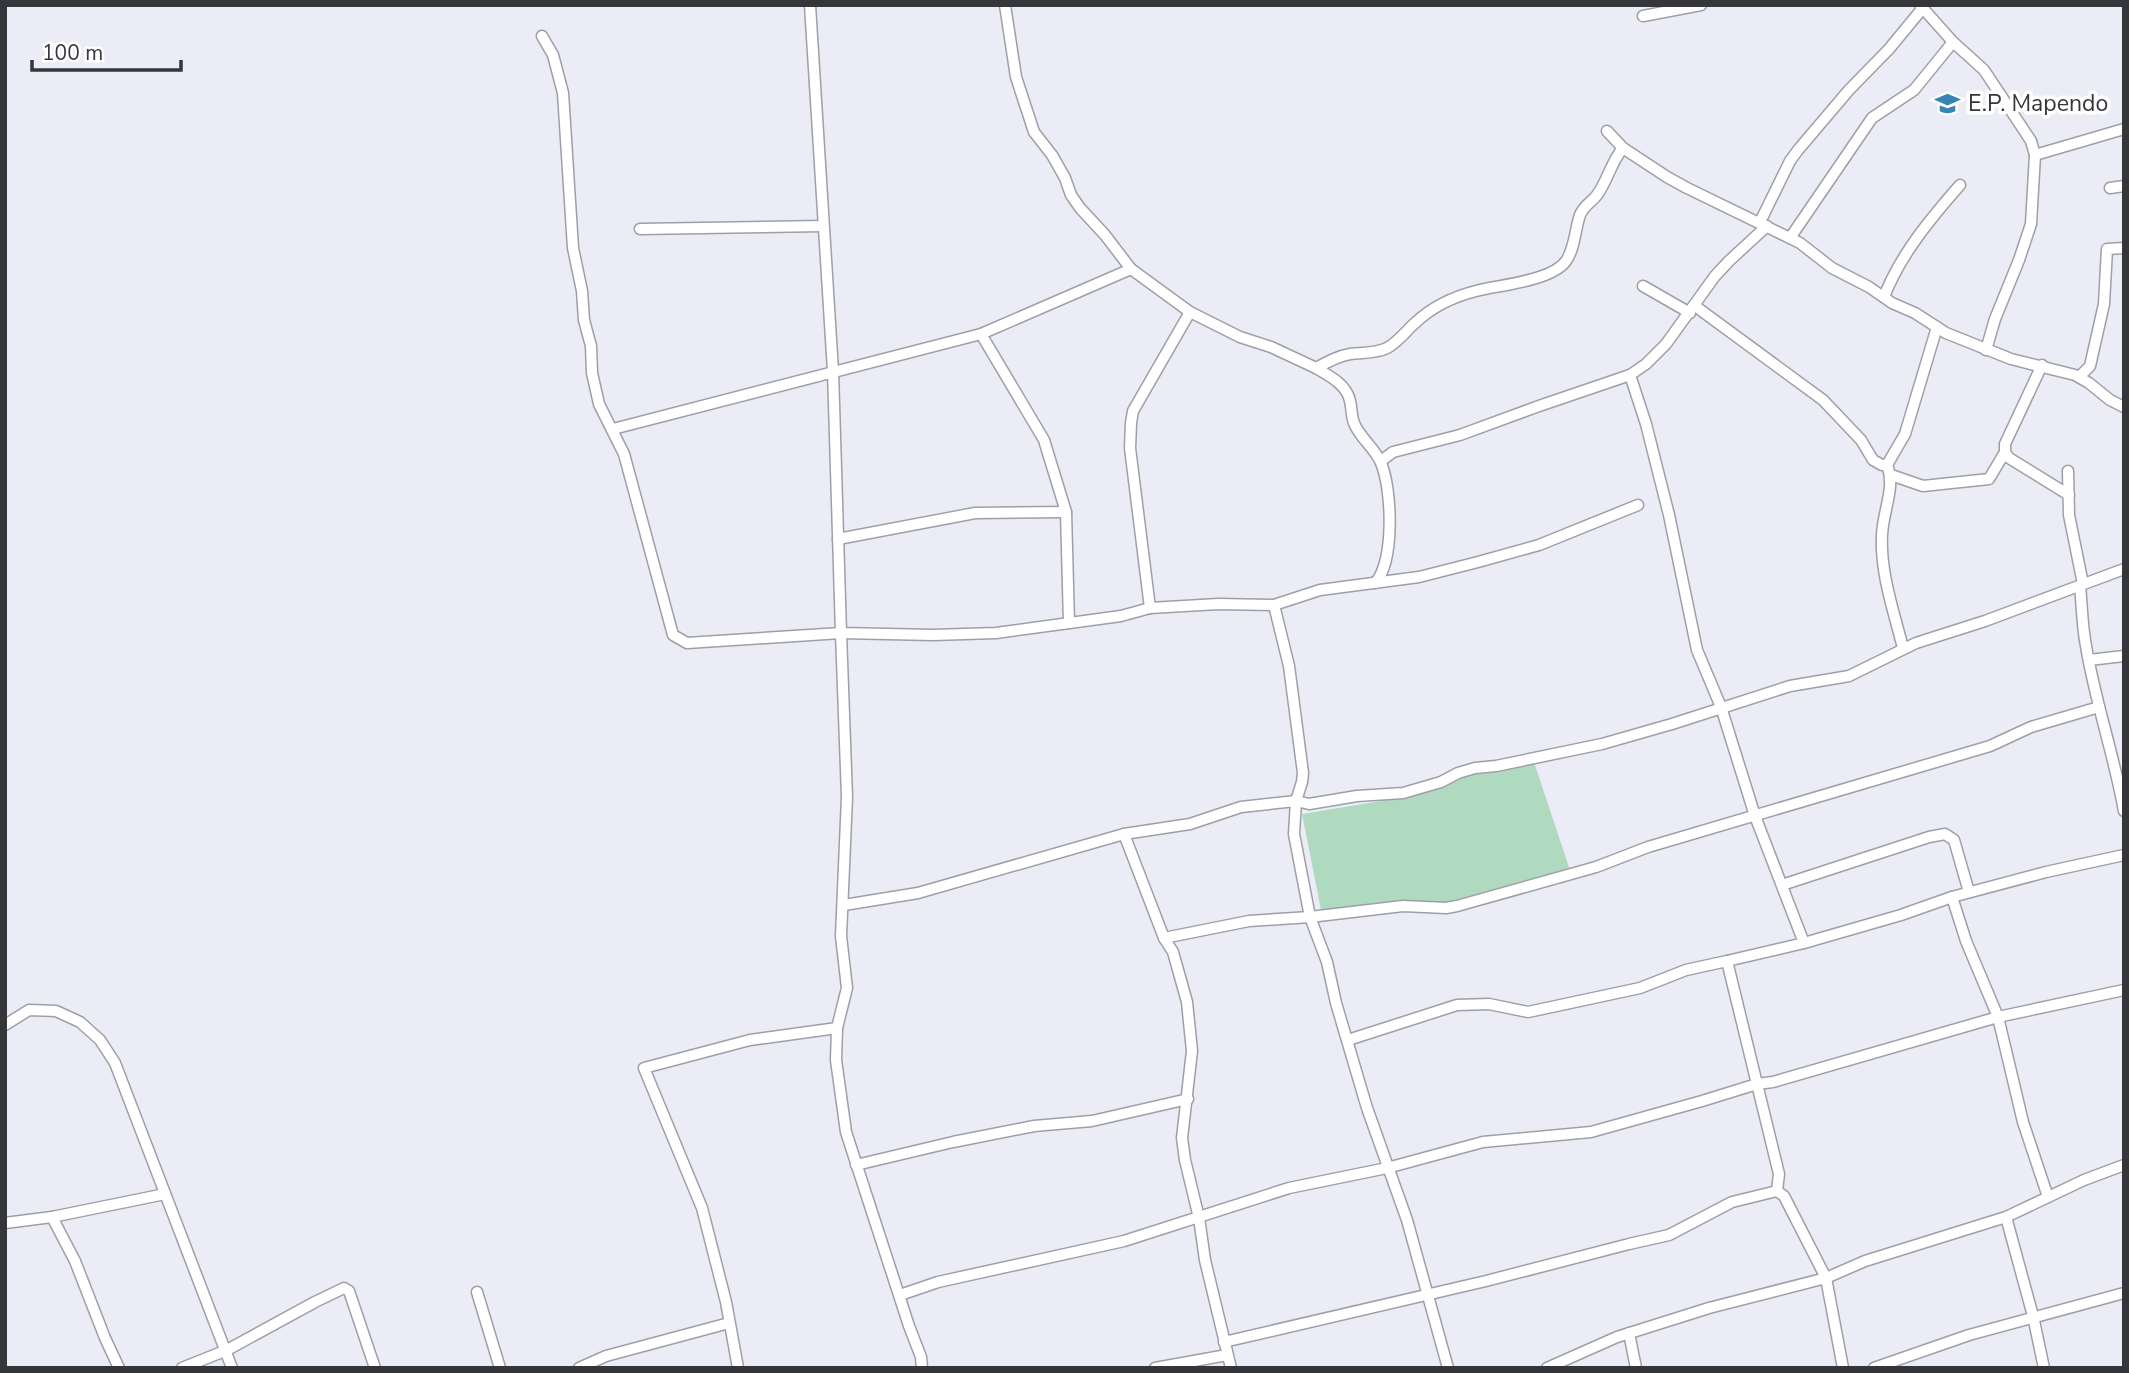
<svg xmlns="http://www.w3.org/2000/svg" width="2129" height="1373" font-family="'Nunito Sans',sans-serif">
  <rect width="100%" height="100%" fill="#ebecf6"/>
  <polygon fill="#b0dac0" points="1534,762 1570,870 1442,903 1396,901 1321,910 1302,814 1381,801 1440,789 1471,774"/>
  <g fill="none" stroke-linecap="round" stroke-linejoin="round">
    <defs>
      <g id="minor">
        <polyline points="810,5 833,371 841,633 933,635 996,633 1121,616 1150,608 1218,604 1274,605 1320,590 1419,577 1478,562 1539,545 1638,505"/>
        <path d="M1005 5 1016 77 1034 132 1052 155 1065 178 1071 195 1080 208 1105 235 1131 269 1190 312 1240 337 1271 347 1316 368C1327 362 1338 356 1350 354 1363 352 1375 354 1387 348 1398 342 1406 331 1415 323 1433 306 1452 297 1476 291 1499 285 1552 281 1566 261 1575 248 1575 229 1580 215 1584 205 1592 202 1597 195 1608 180 1611 162 1623 148"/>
        <polyline points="1920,5 1953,42 1984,70 2031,141 2035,155 2031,224 2019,260 1995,319 1986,350"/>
        <polyline points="1643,16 1701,5"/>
        <polyline points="542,36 553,55 563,93 573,248 582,291 584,320 591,346 592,373 599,404 624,454 673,635 687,643 841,633 847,797 841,936 847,988 837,1028 836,1060 846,1132 909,1326 921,1357 922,1368"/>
        <polyline points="1607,131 1623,148 1667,177 1687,188 1800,243 1832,268 1869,287 1892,303 1915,313 1946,333 2011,359 2075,375 2089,383 2110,400 2124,407"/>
        <polyline points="2035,155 2124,129"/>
        <polyline points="2110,188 2124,186"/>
        <polyline points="1760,222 1790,161 1798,150 1849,90 1889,49 1922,9"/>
        <polyline points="640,229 823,226"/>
        <polyline points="1790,238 1872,118 1914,90 1953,42"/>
        <polyline points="1643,286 1690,313"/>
        <path d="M1884 297C1900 255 1931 218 1960 185"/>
        <polyline points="1695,306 1823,400 1861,440 1873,460 1882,465 1887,465 1905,434 1937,327"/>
        <polyline points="981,334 1044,440 1066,512 1069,623"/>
        <polyline points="2042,365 2005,444 2005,452 2009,458 2069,495"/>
        <path d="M1316 368C1330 376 1347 385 1350 401 1352 408 1351 416 1354 423 1359 437 1375 448 1381 463 1392 489 1395 562 1375 583"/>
        <polyline points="1630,375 1646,424 1669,515 1697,650 1721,707 1755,816 1804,943 1727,961 1779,1174 1777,1191"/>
        <polyline points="2079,377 2090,366 2104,304 2107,249 2124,248"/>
        <polyline points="613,429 981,334 1131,269"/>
        <polyline points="1381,461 1393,452 1460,435 1539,406 1630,375 1646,364 1666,344 1715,276 1729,261 1767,226"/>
        <path d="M1887 465C1896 487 1883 510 1882 535 1880 573 1894 612 1903 648"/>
        <polyline points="2068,471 2069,515 2083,584"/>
        <polyline points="1891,475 1923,486 1989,479 2005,452"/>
        <polyline points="838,539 975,513 1066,512"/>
        <path d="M2080 586C2082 605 2082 626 2086 646 2095 701 2114 755 2124 811"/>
        <polyline points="1274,605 1289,666 1303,773 1302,782 1296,801 1294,834 1310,917 1327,962 1336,1003 1367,1108 1407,1220 1448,1368"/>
        <polyline points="1150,608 1130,448 1131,423 1133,411 1190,312"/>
        <polyline points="2089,660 2124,656"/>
        <polyline points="1124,834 1164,938 1173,952 1187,1002 1192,1051 1182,1138 1185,1160 1199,1218 1205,1260 1231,1368"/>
        <polyline points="1782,885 1929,837 1945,834 1954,840 1969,892"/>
        <polyline points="1952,897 1966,941 1998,1017 2023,1122 2048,1197"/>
        <polyline points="844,905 918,893 1124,834 1190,824 1241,807 1296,801 1309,804 1357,796 1403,793 1441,782 1458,773 1475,768 1496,766 1602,744 1672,724 1790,686 1849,676 1916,643 1985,621 2124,569"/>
        <polyline points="1164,938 1249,921 1310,917 1403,906 1446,908 1457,906 1596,867 1648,847 1990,746 2031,727 2099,707"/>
        <polyline points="1804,943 1901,915 1952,897 2046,872 2124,855"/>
        <polyline points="5,1025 29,1010 56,1011 80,1022 100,1040 115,1063 232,1368"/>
        <polyline points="1348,1040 1457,1005 1489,1004 1528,1012 1640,988 1686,970 1727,961"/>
        <polyline points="856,1165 953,1142 1034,1126 1092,1121 1188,1099"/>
        <polyline points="52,1217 165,1194"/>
        <polyline points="2006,1217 2033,1316 2044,1368"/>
        <polyline points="5,1223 52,1217 75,1261 105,1338 119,1368"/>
        <polyline points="477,1292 500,1368"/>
        <polyline points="900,1295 938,1282 1124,1241 1289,1188 1387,1168 1483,1142 1591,1132 1702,1101 1757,1084 1773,1082 1998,1017 2124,990"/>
        <polyline points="1629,1333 1636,1368"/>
        <polyline points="1224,1342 1486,1281 1629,1244 1669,1235 1732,1202 1777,1191 1784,1196 1826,1278 1843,1368"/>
        <polyline points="182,1368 227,1350 315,1302 344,1288 349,1291 375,1368"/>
        <polyline points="579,1368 606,1356 729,1323"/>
        <polyline points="738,1368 726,1302 702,1208 644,1068 750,1040 837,1028"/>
        <polyline points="1155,1368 1227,1355"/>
        <polyline points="1547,1368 1617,1337 1709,1308 1826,1278 1865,1261 2006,1217 2084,1180 2124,1165"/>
        <polyline points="1874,1368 1969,1335 2124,1293"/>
      </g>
    </defs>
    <use href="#minor" stroke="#9e9fa8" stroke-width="13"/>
    <use href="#minor" stroke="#fff" stroke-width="10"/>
  </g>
  <defs>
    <symbol id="school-bare" viewBox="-9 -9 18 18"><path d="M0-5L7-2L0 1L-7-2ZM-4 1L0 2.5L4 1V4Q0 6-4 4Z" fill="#3585b7" stroke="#fff" stroke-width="2.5" paint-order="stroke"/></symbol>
  </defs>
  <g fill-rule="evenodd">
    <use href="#school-bare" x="1930" y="86" width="35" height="35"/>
  </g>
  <g text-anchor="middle" stroke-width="7" stroke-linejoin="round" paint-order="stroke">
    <g font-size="23" fill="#35363a" stroke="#fff" text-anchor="start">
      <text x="1968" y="111">E.P. Mapendo</text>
    </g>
  </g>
  <rect width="2129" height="1373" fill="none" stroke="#35363a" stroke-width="14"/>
  <path d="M32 60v10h149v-10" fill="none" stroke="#35363a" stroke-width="3.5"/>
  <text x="42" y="60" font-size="21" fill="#35363a" stroke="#ffffff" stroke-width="5" paint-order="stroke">100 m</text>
</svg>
